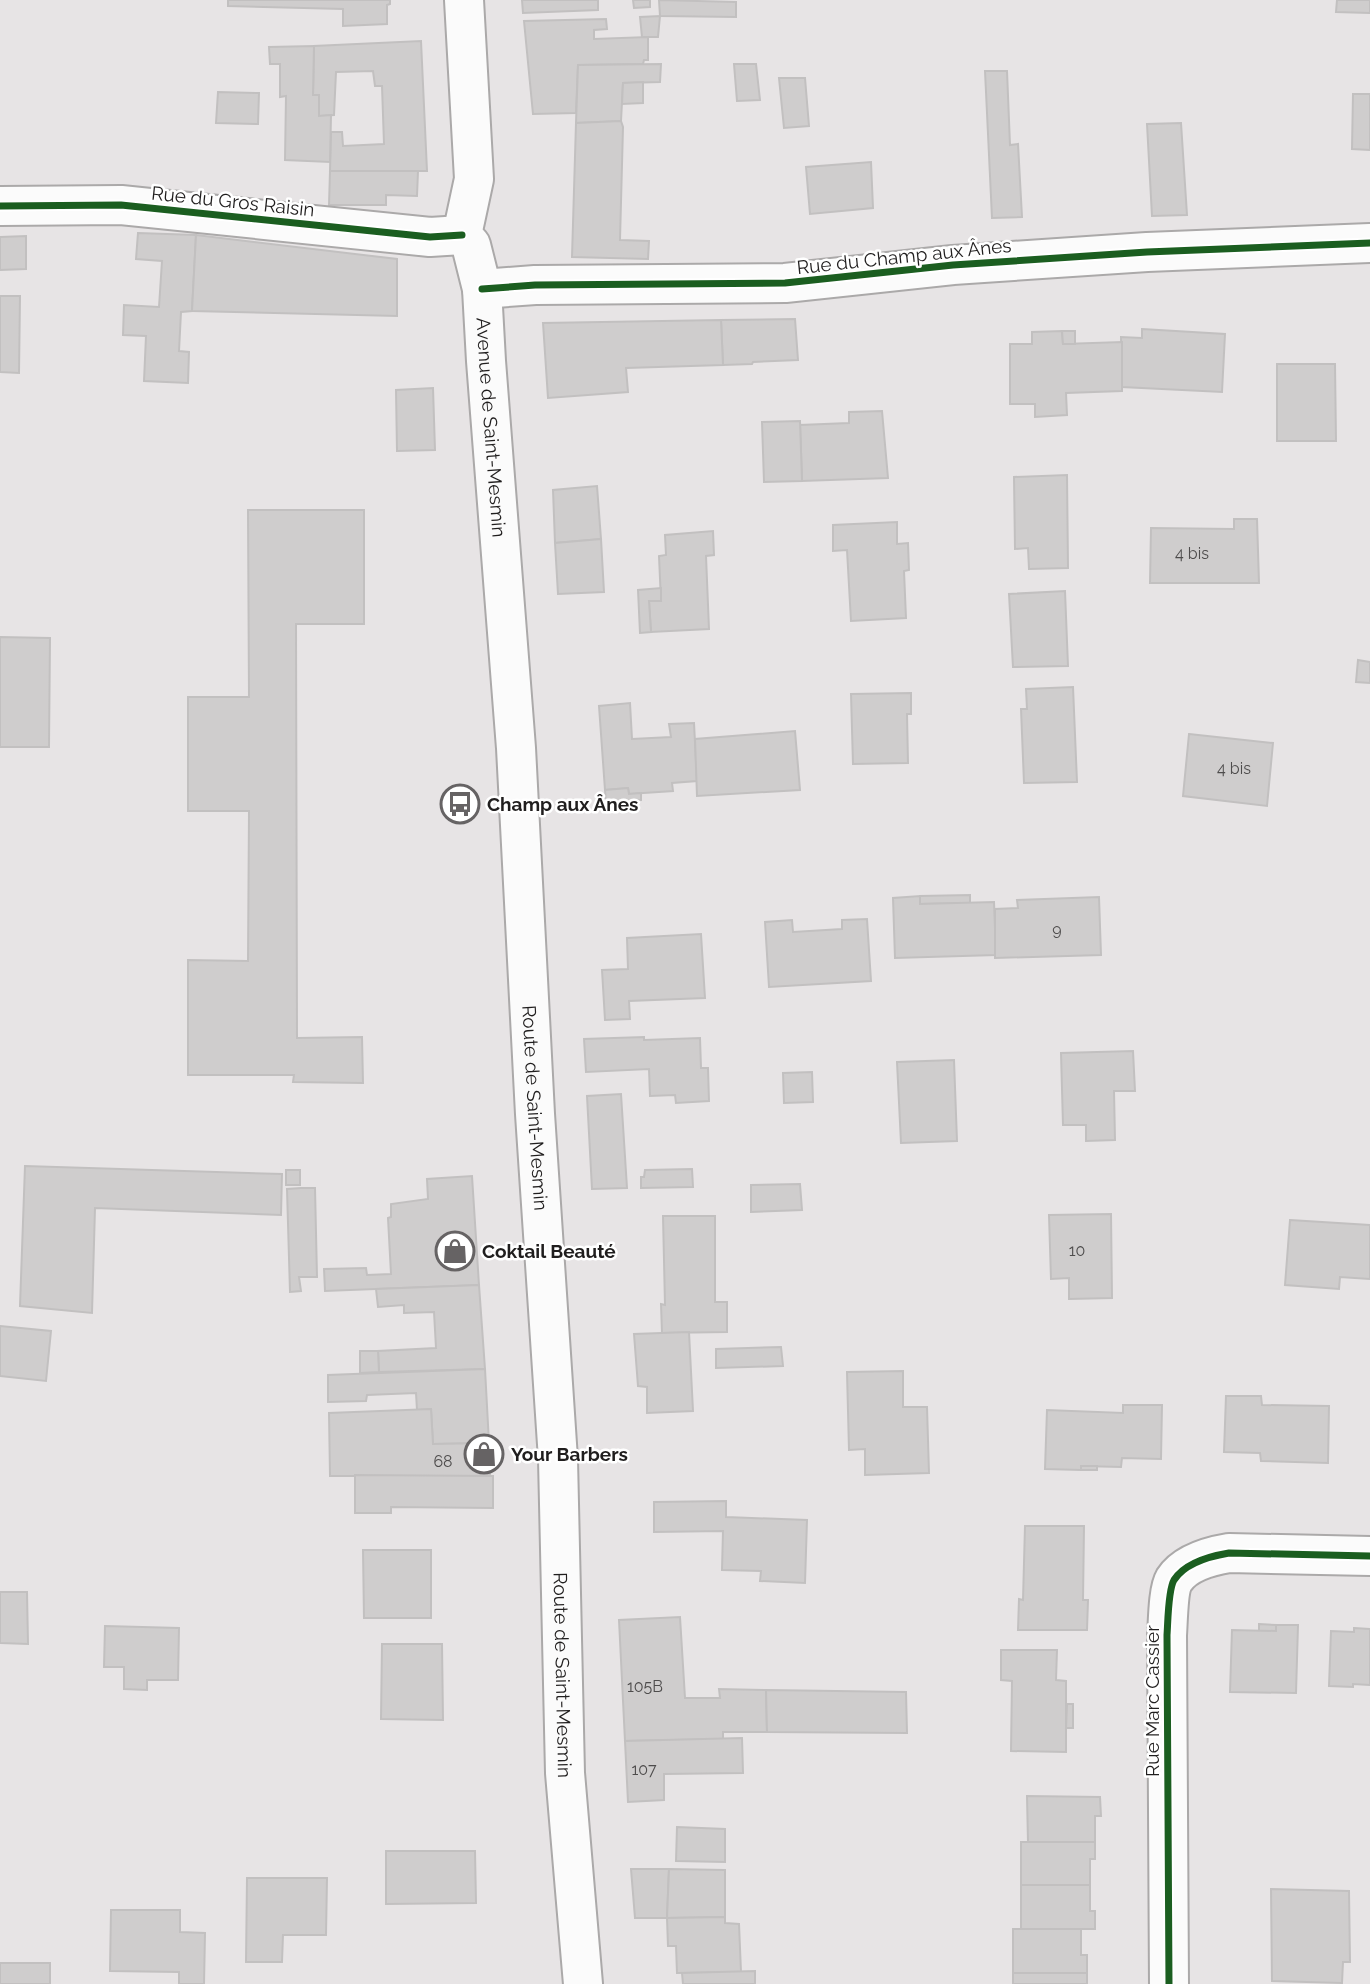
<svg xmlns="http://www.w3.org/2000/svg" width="1370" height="1984" font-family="Raleway,sans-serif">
  <rect width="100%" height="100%" fill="#e7e4e5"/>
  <g fill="#cfcdcd" stroke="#c2c0c0" stroke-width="2">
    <polygon points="228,0 390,0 390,4 387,5 387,24 343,26 343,9 228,6"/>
    <polygon points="522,0 598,0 598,10 523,13"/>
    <polygon points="633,0 650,0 650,7 634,8"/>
    <polygon points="659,0 736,2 736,17 660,16"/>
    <polygon points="1337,0 1370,0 1370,13 1336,12"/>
    <polygon points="660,16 658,37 642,37 640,17"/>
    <polygon points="606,19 607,29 594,30 594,39 648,37 648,60 644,60 643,64 578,65 576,113 533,114 524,21"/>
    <polygon points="421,41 427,171 330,171 331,132 342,132 343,146 384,144 382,86 375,86 373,71 336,72 334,115 319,116 319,95 313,95 314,46"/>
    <polygon points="314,46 313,95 319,95 319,116 331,115 330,162 285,160 286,96 280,97 280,64 270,64 269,47"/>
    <polygon points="661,64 660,82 623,83 621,121 576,123 578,65"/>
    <polygon points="734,64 756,64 760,100 737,101"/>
    <polygon points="985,71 1007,71 1010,145 1018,144 1022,217 992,218"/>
    <polygon points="779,78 805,78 809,126 784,128"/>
    <polygon points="643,82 643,103 622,104 623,83"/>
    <polygon points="218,92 259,93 258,124 216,123"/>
    <polygon points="1353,94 1370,94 1370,150 1352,149"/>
    <polygon points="621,121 623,127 620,240 649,241 648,259 572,257 576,123"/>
    <polygon points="1181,123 1187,215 1152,216 1147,124"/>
    <polygon points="871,162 873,208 810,214 806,167"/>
    <polygon points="330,171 418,171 417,196 386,195 386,205 329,205"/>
    <polygon points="138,233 196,235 192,311 181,312 179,351 189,352 188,383 144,381 146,336 123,335 124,305 159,307 162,261 136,259"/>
    <polygon points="196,235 397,259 397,316 192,311"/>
    <polygon points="26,236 26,269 0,270 0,237"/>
    <polygon points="0,296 20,296 19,373 0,372"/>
    <polygon points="795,319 798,360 753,362 752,364 723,365 721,320"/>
    <polygon points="721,320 723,365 626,368 628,392 548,398 543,323"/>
    <polygon points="1142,329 1225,334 1222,392 1122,387 1121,337 1142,338"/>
    <polygon points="1062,331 1063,344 1122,342 1122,391 1066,393 1067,415 1035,417 1035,404 1010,404 1010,344 1032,344 1032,332"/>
    <polygon points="1062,331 1075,331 1075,344 1063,344"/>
    <polygon points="1277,364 1335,364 1336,441 1277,441"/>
    <polygon points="433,388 435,450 397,451 396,390"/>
    <polygon points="882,411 888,478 802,481 800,425 849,423 849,412"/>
    <polygon points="800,421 802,481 764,482 762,422"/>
    <polygon points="1067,475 1068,568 1029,569 1028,548 1015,549 1014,477"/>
    <polygon points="597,486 601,539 555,543 553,490"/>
    <polygon points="248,510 364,510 364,624 296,624 297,1038 362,1037 363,1083 293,1082 294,1075 188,1075 188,960 248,961 249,811 188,811 188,697 249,697"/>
    <polygon points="1234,519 1257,519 1259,583 1150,583 1151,528 1234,529"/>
    <polygon points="897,522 897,544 908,543 909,570 904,571 906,618 851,621 847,550 833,551 833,525"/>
    <polygon points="713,531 714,555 706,556 709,629 651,632 649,601 661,601 659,556 666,555 665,535"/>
    <polygon points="601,539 604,592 558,594 555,543"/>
    <polygon points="661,588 661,601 649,601 651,632 640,633 638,590"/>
    <polygon points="1065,591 1068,666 1013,667 1009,594"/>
    <polygon points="0,637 50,638 49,747 0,747"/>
    <polygon points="1358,660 1370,662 1370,683 1356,682"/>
    <polygon points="1073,687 1077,782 1024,783 1021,709 1027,709 1026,689"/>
    <polygon points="911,693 911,714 907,714 908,763 853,764 851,694"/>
    <polygon points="630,703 632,739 671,737 669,724 694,723 697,781 672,783 673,791 629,794 628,788 605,790 599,706"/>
    <polygon points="795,731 800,790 697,796 695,739"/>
    <polygon points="1189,734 1273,743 1267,806 1183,796"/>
    <polygon points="628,788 629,794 641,793 641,800 606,802 605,790"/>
    <polygon points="970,895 970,903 920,904 920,896"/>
    <polygon points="920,896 920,904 994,902 996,955 895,958 893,898"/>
    <polygon points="1099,897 1101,955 995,958 995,909 1018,908 1017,900"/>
    <polygon points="867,919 871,981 769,987 765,922 792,920 793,932 842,929 842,920"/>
    <polygon points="701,934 705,998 629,1001 630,1019 605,1020 602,970 628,969 627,938"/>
    <polygon points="644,1037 644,1040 700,1038 701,1068 708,1068 709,1101 676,1103 675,1095 650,1096 649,1069 586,1072 584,1039"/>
    <polygon points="1133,1051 1135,1091 1114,1091 1115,1140 1086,1141 1086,1125 1063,1125 1061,1053"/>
    <polygon points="954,1060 957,1141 901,1143 897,1062"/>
    <polygon points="812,1072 813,1102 784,1103 783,1073"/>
    <polygon points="621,1094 627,1188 592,1189 587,1096"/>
    <polygon points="25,1166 282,1174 281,1215 95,1208 92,1313 20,1306"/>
    <polygon points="692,1169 693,1187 641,1188 641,1177 644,1177 645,1170"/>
    <rect x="286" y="1170" width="14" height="15"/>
    <polygon points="472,1176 479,1285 325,1291 324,1269 366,1268 367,1275 391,1274 388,1218 391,1217 391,1204 428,1199 427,1179"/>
    <polygon points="800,1184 802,1210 751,1212 751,1185"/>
    <polygon points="301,1188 315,1188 317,1277 299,1277 301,1291 290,1292 287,1189"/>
    <polygon points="1111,1214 1112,1298 1069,1299 1069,1278 1051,1279 1049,1215"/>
    <polygon points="663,1216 715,1216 715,1302 727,1302 727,1332 662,1333 661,1304 665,1305"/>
    <polygon points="1290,1220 1370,1225 1370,1279 1340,1277 1339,1289 1285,1285"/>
    <polygon points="479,1285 485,1369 379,1372 378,1351 436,1348 434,1312 404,1313 404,1305 378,1307 376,1289"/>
    <polygon points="0,1326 51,1331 46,1381 0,1376"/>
    <polygon points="689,1332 693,1411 647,1413 647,1387 638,1386 634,1334"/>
    <polygon points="781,1347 783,1366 716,1368 716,1349"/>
    <polygon points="360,1351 378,1351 379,1372 360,1373"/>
    <polygon points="485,1369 489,1443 433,1444 431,1409 417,1410 416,1393 367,1395 366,1401 328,1402 328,1375"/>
    <polygon points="903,1371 903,1407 927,1407 929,1473 865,1475 865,1449 849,1450 847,1372"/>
    <polygon points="1226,1396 1261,1396 1262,1405 1329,1406 1328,1463 1261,1461 1260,1453 1224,1452"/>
    <polygon points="1123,1405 1162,1405 1161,1459 1122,1458 1121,1467 1081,1466 1081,1470 1045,1469 1047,1410 1123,1413"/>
    <polygon points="431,1409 433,1444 489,1443 490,1476 330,1476 329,1413"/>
    <rect x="1081" y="1466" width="16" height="4"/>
    <polygon points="355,1475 493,1476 493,1508 391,1507 391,1513 355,1513"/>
    <polygon points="726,1501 726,1517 807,1520 805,1583 760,1581 761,1571 722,1570 723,1531 654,1532 654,1502"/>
    <polygon points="1025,1526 1084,1526 1083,1600 1088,1600 1087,1630 1018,1630 1019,1599 1023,1600"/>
    <polygon points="363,1550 431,1550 431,1618 364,1618"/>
    <polygon points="0,1592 27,1592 28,1644 0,1643"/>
    <polygon points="680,1617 685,1698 720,1698 719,1689 766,1690 767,1732 723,1732 723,1739 625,1741 619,1620"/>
    <polygon points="1259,1624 1276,1625 1276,1631 1259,1631"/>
    <polygon points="1276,1625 1298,1625 1296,1693 1230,1692 1232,1630 1276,1631"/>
    <polygon points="105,1626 179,1628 178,1680 147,1680 147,1690 124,1689 124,1667 104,1667"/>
    <polygon points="1354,1628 1370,1629 1370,1685 1353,1684 1353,1687 1329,1686 1331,1631 1354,1632"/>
    <polygon points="382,1644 442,1644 443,1720 381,1719"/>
    <polygon points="1001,1650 1057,1650 1056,1680 1066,1681 1066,1752 1011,1751 1012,1681 1001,1680"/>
    <polygon points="766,1690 906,1692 907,1733 767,1732"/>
    <polygon points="1067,1704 1073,1704 1073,1728 1066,1728"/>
    <polygon points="742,1738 743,1773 664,1774 664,1800 628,1802 625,1741"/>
    <polygon points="1027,1796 1100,1797 1101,1816 1095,1816 1095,1842 1028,1842"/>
    <polygon points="677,1827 725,1829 725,1862 676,1861"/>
    <polygon points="1021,1842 1095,1842 1095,1859 1090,1859 1090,1885 1021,1885"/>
    <polygon points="386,1851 475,1851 476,1903 386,1904"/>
    <polygon points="631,1869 669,1869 667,1918 635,1918"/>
    <polygon points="669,1869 725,1870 725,1917 667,1918"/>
    <polygon points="247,1878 327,1878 326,1935 283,1935 282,1962 246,1962"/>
    <polygon points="1021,1885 1090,1885 1090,1911 1095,1911 1095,1929 1021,1929"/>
    <polygon points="1271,1889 1349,1891 1350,1962 1343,1962 1342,1983 1272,1981"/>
    <polygon points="111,1910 180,1910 180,1932 205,1933 204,1984 179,1984 179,1972 110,1971"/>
    <polygon points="725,1917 725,1923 739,1924 741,1972 677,1973 676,1946 668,1946 667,1918"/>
    <polygon points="1013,1929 1081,1929 1081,1955 1087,1955 1087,1973 1013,1973"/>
    <rect x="0" y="1963" width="50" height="21"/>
    <polygon points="755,1971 755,1984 683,1984 682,1973"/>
    <rect x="1013" y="1973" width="74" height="11"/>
  </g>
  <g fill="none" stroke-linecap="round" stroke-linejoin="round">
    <defs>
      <g id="minor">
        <polyline points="0,206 121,205 430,237 462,235"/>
        <polyline points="482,289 535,285 785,283 953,265 1147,252 1370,243"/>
        <path d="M1169 1984 1167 1635C1168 1622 1168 1590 1174 1580 1185 1563 1211 1556 1229 1553L1370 1556"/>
      </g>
      <g id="major">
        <path id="s1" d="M464 0 474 179 462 235 471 245 482 289 486 361 516 748 535 1114 558 1459 565 1773 583 1984"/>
      </g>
    </defs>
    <use href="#minor" stroke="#aba9a9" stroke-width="42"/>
    <use href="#major" stroke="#aba9a9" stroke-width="42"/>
    <use href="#minor" stroke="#fbfbfb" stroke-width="38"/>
    <use href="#major" stroke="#fbfbfb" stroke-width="38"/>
    <defs>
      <g id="cycleway">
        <polyline points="0,206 121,205 430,237 462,235"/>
        <polyline points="482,289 535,285 785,283 953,265 1147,252 1370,243"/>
        <path d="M1169 1984 1167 1635C1168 1622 1168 1590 1174 1580 1185 1563 1211 1556 1229 1553L1370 1556"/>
      </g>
    </defs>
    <use href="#cycleway" stroke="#fff" stroke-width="11"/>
    <use href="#cycleway" stroke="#1b5e20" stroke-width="7"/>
  </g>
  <defs>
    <symbol id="bus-ring" viewBox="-11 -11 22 22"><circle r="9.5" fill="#fff" stroke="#666364" stroke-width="1.5"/><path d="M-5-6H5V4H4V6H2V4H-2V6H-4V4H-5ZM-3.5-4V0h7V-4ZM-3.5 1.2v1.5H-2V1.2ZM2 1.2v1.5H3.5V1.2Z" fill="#666364"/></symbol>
    <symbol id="shop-ring" viewBox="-11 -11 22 22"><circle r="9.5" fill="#fff" stroke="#666364" stroke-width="1.5"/><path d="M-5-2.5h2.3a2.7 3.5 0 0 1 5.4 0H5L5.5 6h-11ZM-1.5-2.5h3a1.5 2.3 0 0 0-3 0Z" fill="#666364"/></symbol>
  </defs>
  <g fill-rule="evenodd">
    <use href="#bus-ring" x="438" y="782" width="44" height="44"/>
    <use href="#shop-ring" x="433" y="1229" width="44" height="44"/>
    <use href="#shop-ring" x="462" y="1432" width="44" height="44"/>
  </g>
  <g text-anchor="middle" stroke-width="5" stroke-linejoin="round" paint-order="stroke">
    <g font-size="16" fill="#4e4c4c">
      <text x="1192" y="559">4 bis</text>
      <text x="1234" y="774">4 bis</text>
      <text x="1057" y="935">9</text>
      <text x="1077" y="1256">10</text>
      <text x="443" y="1467">68</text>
      <text x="645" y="1692">105B</text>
      <text x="644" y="1775">107</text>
    </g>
    <g font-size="19" fill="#201e1e" stroke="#fff">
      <text transform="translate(233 201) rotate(6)" y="7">Rue du Gros Raisin</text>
      <text transform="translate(904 256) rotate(-6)" y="7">Rue du Champ aux Ânes</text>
      <text dy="7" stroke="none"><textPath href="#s1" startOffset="434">Avenue de Saint-Mesmin</textPath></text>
      <text dy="7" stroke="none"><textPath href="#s1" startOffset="1116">Route de Saint-Mesmin</textPath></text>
      <text dy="7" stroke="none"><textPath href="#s1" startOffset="1684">Route de Saint-Mesmin</textPath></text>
      <text transform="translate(1152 1701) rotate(-90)" y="7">Rue Marc Cassier</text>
    </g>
    <g font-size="19" font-weight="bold" fill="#201e1e" stroke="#fff" text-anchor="start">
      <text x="487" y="811">Champ aux Ânes</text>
      <text x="482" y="1258">Coktail Beauté</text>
      <text x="511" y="1461">Your Barbers</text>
    </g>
  </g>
</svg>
